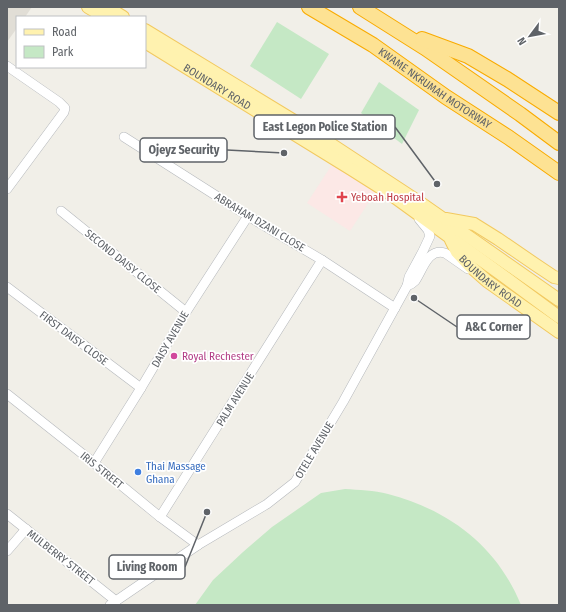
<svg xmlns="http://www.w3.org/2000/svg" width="566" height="612" font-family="'Fira Sans Condensed',sans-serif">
  <rect width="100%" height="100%" fill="#f1efe8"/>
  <polygon fill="#e1ded6" points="7,7 32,7 25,17 17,17 17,28 7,42"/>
  <polygon fill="#fce8e6" points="333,163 376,191 350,231 307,203"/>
  <g fill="#c5e8c5">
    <polygon points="277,22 329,54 301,99 250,66"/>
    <polygon points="379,82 419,110 402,144 361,113"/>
    <path d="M345 489C359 490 374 490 388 494 449 510 497 546 521 605H195L213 580 243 552 272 527 321 493Z"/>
  </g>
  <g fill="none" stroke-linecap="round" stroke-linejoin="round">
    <defs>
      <g id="minor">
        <polyline points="7,66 59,102 65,108 64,112 7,189"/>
        <polyline points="124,137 248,216 322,260 395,308"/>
        <polyline points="61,211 186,312"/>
        <path d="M407 286C410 285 413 283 415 281 423 270 427 248 445 253L468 269"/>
        <polyline points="7,287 141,388"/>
        <polyline points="7,394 94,463 160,517 198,545"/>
        <polyline points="94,463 141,388 186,312 248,216"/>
        <polyline points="7,514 116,601"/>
        <polyline points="160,517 322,260"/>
        <polyline points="7,551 26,529"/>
        <polyline points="110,605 198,545 267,504 295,482 343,402 407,286 409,277 423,251 430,236 428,230 419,219"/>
      </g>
      <g id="major">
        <polyline points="88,7 105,17"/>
        <polyline points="107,7 123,17"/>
        <polyline points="145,30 314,133 419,202 559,300"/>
        <path id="s1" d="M145 42 351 169 389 193 502 275 559 317"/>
        <polyline points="446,219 474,224 498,239 536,265 554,277 559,278"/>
        <path id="s2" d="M451 240 457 252 470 266 487 281 559 332"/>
      </g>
      <g id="highway">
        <path id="s3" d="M309 7 373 45 446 97 508 137 559 173"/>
        <polyline points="360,7 425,48 520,114 559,143"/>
        <polyline points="422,39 468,56 507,79 559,113"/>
      </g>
    </defs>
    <use href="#minor" stroke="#b5b8bc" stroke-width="10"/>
    <use href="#major" stroke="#f2c960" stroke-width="14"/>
    <use href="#highway" stroke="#f9ab00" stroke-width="16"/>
    <use href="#minor" stroke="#fff" stroke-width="9"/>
    <use href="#major" stroke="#fff2af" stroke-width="12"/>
    <use href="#highway" stroke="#fde293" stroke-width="14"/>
  </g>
  <path fill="#e0444e" stroke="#fff" stroke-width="1.5" d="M340 191h4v4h4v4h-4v4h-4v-4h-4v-4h4z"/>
  <circle fill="#d1479c" stroke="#fff" stroke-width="1.5" cx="174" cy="356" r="4"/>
  <circle fill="#3f7fe0" stroke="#fff" stroke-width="1.5" cx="138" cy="472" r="4"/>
  <g text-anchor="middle" stroke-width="3.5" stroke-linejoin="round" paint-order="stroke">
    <g font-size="11" fill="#5f6368" stroke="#fff">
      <text dy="4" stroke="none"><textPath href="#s1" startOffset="85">BOUNDARY ROAD</textPath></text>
      <text dy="4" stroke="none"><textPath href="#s3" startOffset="150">KWAME NKRUMAH MOTORWAY</textPath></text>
      <text transform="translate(260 222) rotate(31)" y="4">ABRAHAM DZANI CLOSE</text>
      <text transform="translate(123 261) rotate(39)" y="4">SECOND DAISY CLOSE</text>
      <text dy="4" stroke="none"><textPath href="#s2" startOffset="58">BOUNDARY ROAD</textPath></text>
      <text transform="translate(74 338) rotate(37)" y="4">FIRST DAISY CLOSE</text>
      <text transform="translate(170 339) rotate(-60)" y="4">DAISY AVENUE</text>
      <text transform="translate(235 399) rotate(-58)" y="4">PALM AVENUE</text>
      <text transform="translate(314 450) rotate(-59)" y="4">OTELE AVENUE</text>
      <text transform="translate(102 470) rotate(39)" y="4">IRIS STREET</text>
      <text transform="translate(61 557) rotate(38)" y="4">MULBERRY STREET</text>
    </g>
    <g font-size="11" fill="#be3a42" stroke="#fff" text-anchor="start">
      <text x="351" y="201">Yeboah Hospital</text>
    </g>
    <g font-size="11" fill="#b23c85" stroke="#fff" text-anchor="start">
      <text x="182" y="360">Royal Rechester</text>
    </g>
    <g font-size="11" fill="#366cbe" stroke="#fff" text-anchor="start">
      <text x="146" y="470">Thai Massage<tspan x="146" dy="13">Ghana</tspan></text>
    </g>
  </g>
  <path fill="none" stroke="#5f6368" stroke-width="1.5" d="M437 184L395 127M284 153L227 150M414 298L457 327M207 512L185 567"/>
  <g fill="#5f6368" stroke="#fff" stroke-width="1.5">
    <circle cx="437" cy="184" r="4"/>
    <circle cx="284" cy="153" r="4"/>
    <circle cx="414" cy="298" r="4"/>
    <circle cx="207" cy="512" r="4"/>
  </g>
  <g fill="#fff" stroke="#5f6368" stroke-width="1.5">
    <rect x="254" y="115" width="141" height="24" rx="4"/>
    <rect x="140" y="138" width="87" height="24" rx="4"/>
    <rect x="457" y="315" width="73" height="24" rx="4"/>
    <rect x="109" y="555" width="76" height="24" rx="4"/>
  </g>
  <g font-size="12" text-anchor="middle" font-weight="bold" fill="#5f6368">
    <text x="325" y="131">East Legon Police Station</text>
    <text x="184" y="154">Ojeyz Security</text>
    <text x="494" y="331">A&amp;C Corner</text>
    <text x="147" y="571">Living Room</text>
  </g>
  <rect width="566" height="612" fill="none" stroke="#5f6368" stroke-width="16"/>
  <rect x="16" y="16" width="130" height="52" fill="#ffffff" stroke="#bfc1c3"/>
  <rect x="24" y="29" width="20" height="6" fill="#fff2af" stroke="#bfc1c3"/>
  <text x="52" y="36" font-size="12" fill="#5f6368">Road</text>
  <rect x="24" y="46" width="20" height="12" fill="#c5e8c5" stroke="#bfc1c3"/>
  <text x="52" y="56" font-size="12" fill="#5f6368">Park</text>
  <g transform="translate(530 36) rotate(238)" stroke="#ffffff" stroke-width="3" paint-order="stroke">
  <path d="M0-3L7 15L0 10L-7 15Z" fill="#5f6368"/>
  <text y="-6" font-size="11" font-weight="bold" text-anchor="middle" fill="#5f6368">N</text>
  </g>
</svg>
